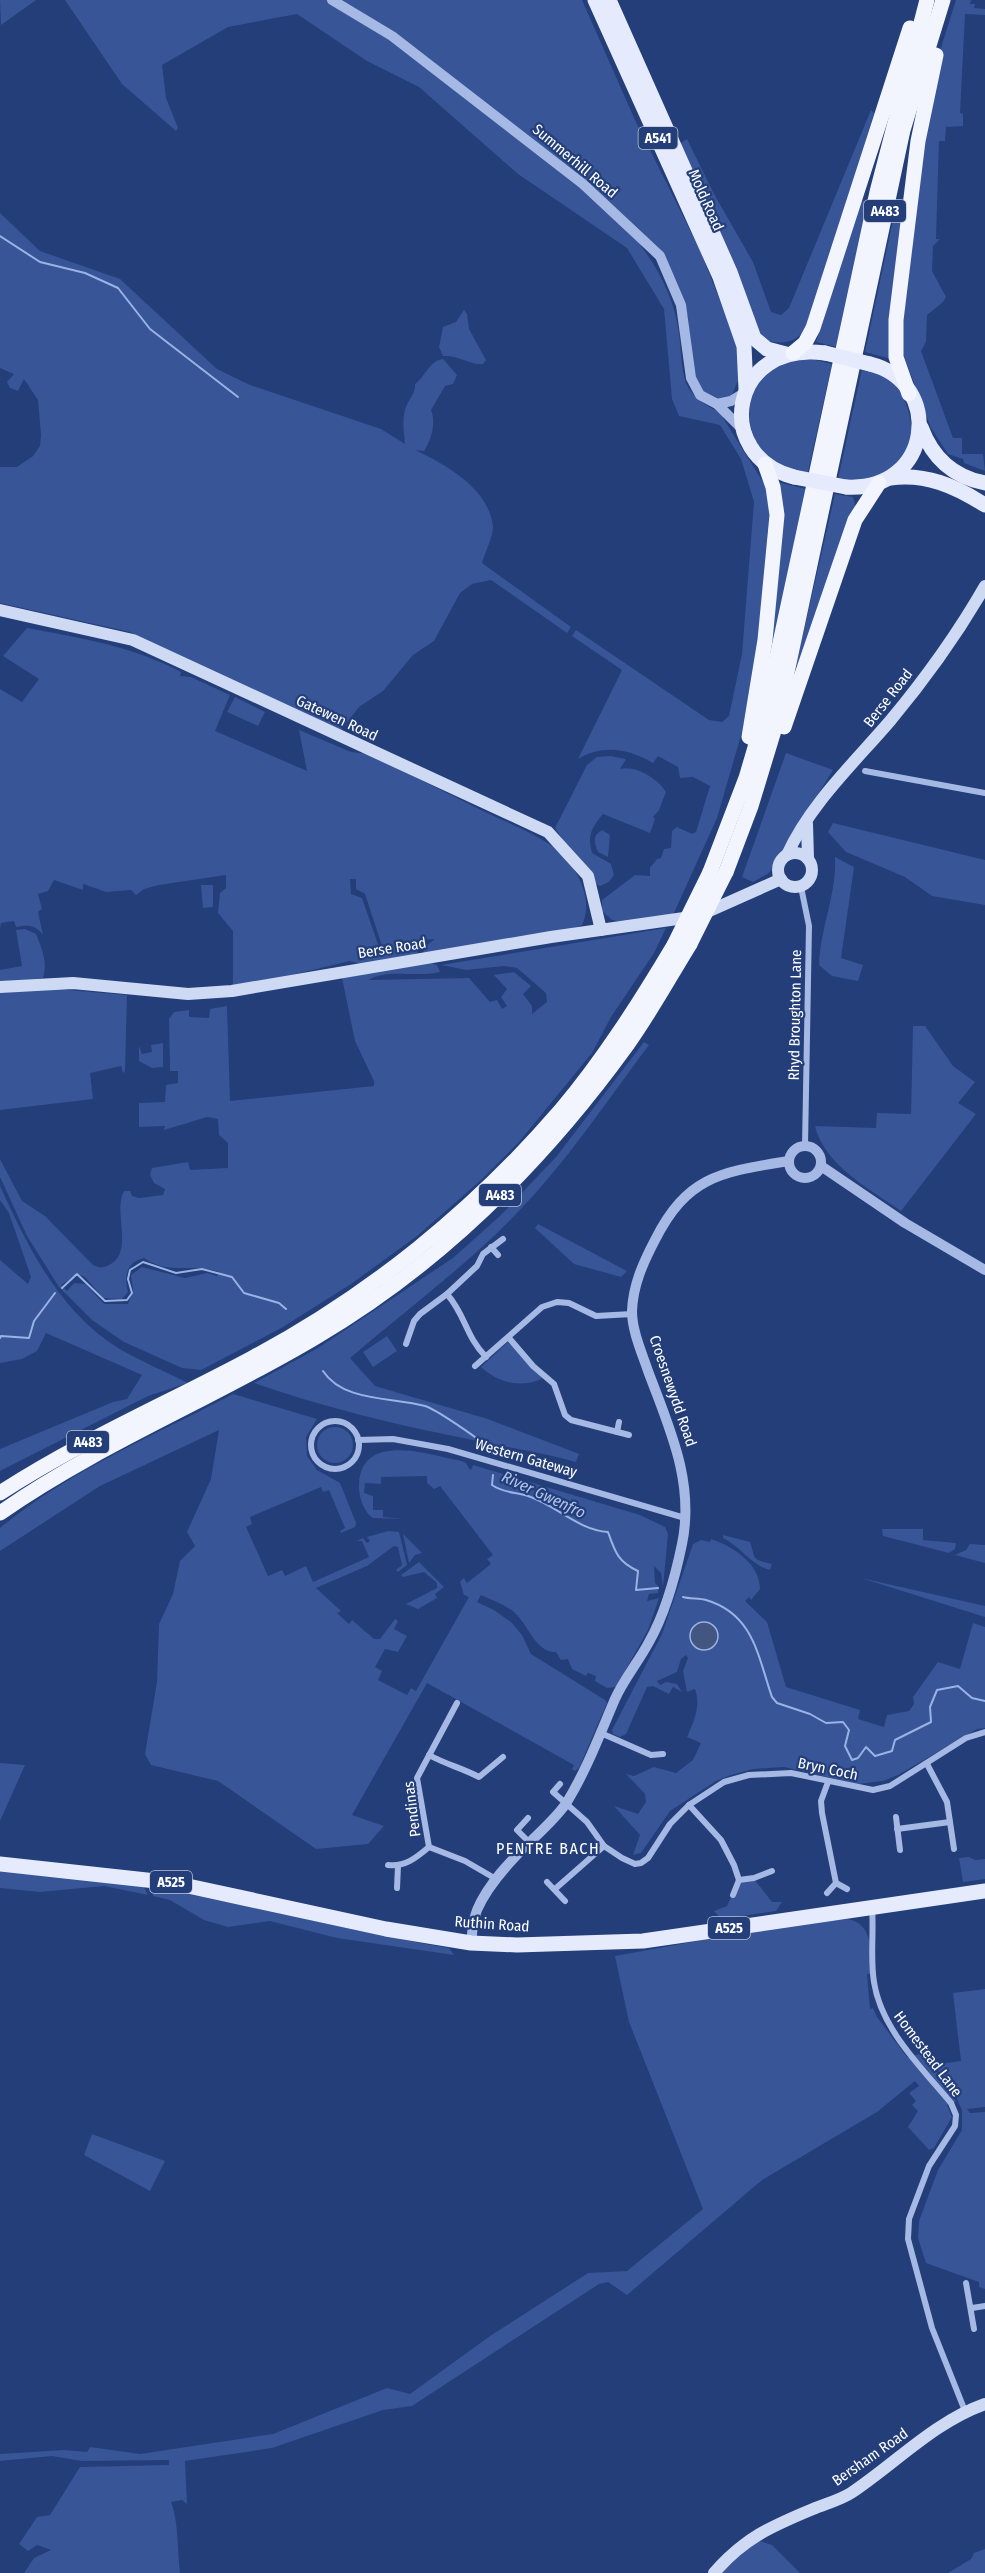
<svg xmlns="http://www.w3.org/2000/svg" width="985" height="2573" font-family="'Fira Sans Condensed',sans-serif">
  <rect width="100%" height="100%" fill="#233e79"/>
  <g fill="#375597" fill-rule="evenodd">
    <polygon points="0,0 36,0 1,25"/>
    <path d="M65 0H582L635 120 700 250 736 341 740 376 731 397 718 400 700 389 694 375 688 317 674 277 638 242C659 269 674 298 679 333 681 348 681 369 686 383 693 399 709 408 725 414L723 418 765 485 770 505 758 645 742 732 717 818 673 915 622 922 612 920 602 911V900L635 875 650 876V868L657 859 661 858 664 849 671 848 672 831 677 827 692 834 696 832 710 786 693 777 680 778 678 767 658 756 653 763C629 749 603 744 578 759L622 670 572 636 576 630 709 720 722 722 729 716 742 654 754 502 741 459 720 425 679 416 672 399 664 309 627 248 518 174 419 87 367 61 297 14 228 27 162 65 166 98 178 128 176 131 122 84Z"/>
    <polygon points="956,0 971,0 970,4 975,4 974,8 985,9 985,15 965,14 960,113 963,114 963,126 946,127 945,141 939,141 936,239 940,239 933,246 932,271 946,297 943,302 927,315 926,342 921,351 953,438 962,438 962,454 983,454 985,471 964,463 963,459 948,454 931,428 900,346 925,140 940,51"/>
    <path d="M871 110 874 113 810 323C799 343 780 347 761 338L706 198 679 144 687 139 714 194 753 262 771 312 781 315 789 308Z"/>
    <polygon points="860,200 870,202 837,347 816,342"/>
    <polygon points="897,201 906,202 891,359 865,352"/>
    <path d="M0 213 40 251 120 279 217 369 250 385 381 429 405 444C404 434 402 422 405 410 407 401 416 393 415 384 426 376 429 361 443 359L457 375 453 384 445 386 431 410C436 422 432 439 424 451L415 450C445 464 490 489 493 527 493 537 485 552 482 563L571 627 567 633 491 580 472 584 460 593 434 641 413 655 383 691 359 707 341 730 130 632 0 603V467H17L33 456 40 446 41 435 38 400 24 379 18 391 10 388 7 382 14 374 0 368Z"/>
    <path d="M464 310 467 314 469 329 486 360 483 364C473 366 459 355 443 356L439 347 443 327 456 322Z"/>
    <path d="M787 360H815L832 364 808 472C800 471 788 472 781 468 748 448 739 405 763 375 769 369 779 364 787 360Z"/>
    <path d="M862 369C869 372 878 372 885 375 906 386 920 436 906 456 899 466 882 474 872 482L838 479Z"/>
    <polygon points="781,483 806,489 768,665 778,485"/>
    <polygon points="835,494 853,497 856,508 800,666 796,665"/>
    <path d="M27 628C81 638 132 646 181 672L180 676 191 677 230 695 215 731 307 771 299 730 351 752 369 754C406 772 442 791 479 809 503 821 531 831 552 846 576 863 595 899 582 925L566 931 423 953 427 945 435 939 419 940 417 953 407 957 365 965 350 961 283 977 233 985V931L218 913 220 893 226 888V875L159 885 144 889 136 895 131 890 106 892 83 884V890L54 880 48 891 38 894 42 909 38 912 43 935C35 924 28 925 16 927L14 921 1 923 0 929V689L22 702 39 679 3 656ZM350 879H356V889L365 894 382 946 379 947 362 898 351 894Z"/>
    <polygon points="235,697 265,712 258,726 227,712"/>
    <polygon points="786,753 833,770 769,873 753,882 742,877"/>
    <path d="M610 756 626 759 620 769C636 765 658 779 666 792L659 810 653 817 655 819 650 833 603 814C592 827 587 835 592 853L611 864 614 875 609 882 600 886 592 883 555 828 587 765 597 757Z"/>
    <polygon points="833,823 985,860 985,905 932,896 905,877 846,852 828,832"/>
    <path d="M602 830 610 835 608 857 598 852C594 842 592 836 602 830Z"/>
    <path d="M835 857 854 867 841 958 863 965 858 981 832 976 819 965C820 928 837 894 835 857Z"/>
    <polygon points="201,885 213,885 213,907 203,908"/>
    <path d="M666 928 654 953 611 1017 592 1053 519 1142 480 1181 417 1236 351 1284 283 1327 201 1370 182 1368 124 1342 92 1320 59 1287 27 1236 0 1177V1159L22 1201 45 1216 93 1265C99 1268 101 1268 107 1266 136 1254 112 1212 124 1191H130L132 1196 139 1198 163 1195 165 1189 154 1183 150 1175 152 1168 188 1162 190 1170 228 1168V1143L219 1135 218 1119 207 1117 164 1130 165 1126 139 1127V1103L165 1102 166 1085 178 1083V1071H170L169 1019 174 1012 189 1010V1017L209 1018 210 1009 227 1006 230 1101 374 1086V1081L355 1041 341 973 423 960 437 965 440 972C416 978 390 968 368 980L469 978 490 1002 497 1000 502 1009 507 1006 501 997 507 989 494 975 514 972 531 986 523 994 532 1006V1014L547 1002 546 993 517 968 504 966 466 970 441 965ZM144 1258C169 1276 194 1262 219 1272L217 1276 207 1273 185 1278 142 1267 131 1275 133 1291 128 1304H104L85 1284 74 1283 67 1291 61 1285 78 1274 85 1277 103 1298 122 1299 128 1292C124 1277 126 1262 144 1258Z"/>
    <path d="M25 929 36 934C42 949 48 963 43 978L0 983V970L22 966 16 930Z"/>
    <polygon points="44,988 127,995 125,1071 123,1073 121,1066 90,1073 93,1099 0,1110 0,993"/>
    <path d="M913 1026H925L953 1066 975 1082 958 1103 976 1114 901 1211C871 1190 824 1165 815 1126L876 1128 877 1113 911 1114Z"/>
    <path d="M644 1042 649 1045C606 1102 566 1163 516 1214 465 1267 406 1310 350 1358L375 1386 488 1419 579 1454 576 1462C540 1452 504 1447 468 1439 396 1425 323 1407 254 1383L318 1348 453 1258 501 1215 556 1157Z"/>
    <polygon points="163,1043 163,1067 152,1068 139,1061 139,1046 142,1054 152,1052 151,1045"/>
    <path d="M0 1186C28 1247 59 1311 118 1348 140 1361 164 1371 188 1383L148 1396 0 1471V1449L113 1402 127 1399 142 1375 46 1333 37 1351 22 1359 0 1363V1260L28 1284 31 1277 9 1213 0 1200Z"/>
    <polygon points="538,1224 627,1271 621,1277 574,1264 535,1228"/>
    <polygon points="387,1336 397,1351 373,1367 363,1352"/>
    <path d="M508 1342 545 1377C524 1389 499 1384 481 1367Z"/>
    <path d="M233 1394 317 1419 306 1437 307 1456 317 1470 340 1483 356 1523 355 1527 341 1533 340 1531 345 1528 329 1490 323 1492 321 1487 250 1517 252 1524 246 1527 268 1576 282 1570 285 1576 306 1566 313 1582 369 1557 362 1541H357L363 1538 367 1543 370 1541 367 1537 388 1531 399 1532 407 1565 398 1572 396 1570 402 1565 398 1547 394 1546 367 1566 316 1588 341 1611 337 1613 349 1624 352 1620 374 1639H380L395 1619 398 1621 394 1629 407 1636 398 1652 385 1649 375 1667 382 1671 378 1680 407 1695 411 1688 416 1691 469 1597 464 1595 460 1582 464 1578 467 1583 491 1564 487 1559 493 1555 440 1486 434 1489 427 1483V1476L381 1477V1484L365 1483 364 1493 373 1496V1510H383V1517L404 1519 373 1518C364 1513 358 1495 359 1485 360 1439 411 1449 443 1457 448 1459 462 1460 466 1463 468 1466 468 1468 471 1470L473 1465 640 1515 665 1527 668 1534 663 1587 661 1573 654 1566 655 1583 659 1587 658 1593 649 1594 647 1601 659 1598 648 1630 616 1687 607 1688 595 1681 596 1676 588 1673 586 1676 572 1669 568 1659 561 1660 556 1652C536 1653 528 1625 515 1613 506 1605 492 1600 481 1595L477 1602 494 1610 512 1623 522 1635 531 1654 605 1700 607 1703 579 1768 575 1771 572 1769 574 1765 427 1683 352 1815 384 1826 368 1844 316 1849 218 1781 151 1765 145 1754 157 1682 159 1624 173 1594 180 1561 195 1546 187 1532 211 1479 219 1430 100 1486 0 1551V1528C69 1471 155 1435 233 1394Z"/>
    <circle cx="335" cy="1445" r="18"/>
    <polygon points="882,1529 923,1529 923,1540 956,1543 955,1549 949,1553 883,1536"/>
    <polygon points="403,1534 422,1553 415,1555 409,1563"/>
    <path d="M723 1535 750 1542C756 1560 751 1559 772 1564L770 1570C752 1566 741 1547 723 1538Z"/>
    <path d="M711 1539C732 1546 760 1563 760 1589L751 1600 749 1597 745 1601 767 1622 786 1687 860 1710 858 1719 884 1727 887 1715 909 1711 914 1704 913 1697 938 1662 960 1669 973 1623 985 1627V1728L977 1729 898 1775 883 1781 858 1784 784 1767 753 1769 728 1776 716 1781 670 1811 641 1853 633 1855 640 1835 614 1806 638 1814 646 1802 645 1794 626 1774 634 1776 654 1767 676 1773 693 1760 701 1743 687 1737C694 1721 701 1706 695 1689L687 1692 683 1671 688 1658 686 1655 681 1659 677 1672 657 1681 660 1685 666 1682 677 1684 682 1692 673 1687 669 1694 653 1686 647 1687 626 1734 620 1737 613 1734 612 1730 662 1634 693 1544 701 1540 710 1542ZM705 1622 717 1629 714 1647 706 1651 692 1628Z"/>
    <polygon points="970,1544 985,1545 985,1563 955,1555 966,1550"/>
    <polygon points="419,1562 444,1587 435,1594 437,1598 418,1609 406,1604 437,1588 437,1583 424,1572 403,1577 401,1575"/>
    <polygon points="861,1578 985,1606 985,1617"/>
    <polygon points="0,1763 25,1765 0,1821"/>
    <polygon points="969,1857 975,1860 985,1859 985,1879 963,1882 959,1858"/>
    <polygon points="0,1868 144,1887 148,1895 104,1886 40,1892 0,1888"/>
    <polygon points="754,1879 772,1902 782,1902 776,1911 721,1919 714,1911 727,1906 739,1880"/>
    <path d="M154 1888C253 1905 350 1931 449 1948L454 1955 337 1938 270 1921 228 1927 204 1920 170 1900 153 1896Z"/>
    <path d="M848 1919C875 1925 870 1953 870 1974H867L870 2009 873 2008 877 2017 907 2057 920 2054 925 2058 950 2089 956 2102 947 2105 952 2117 934 2148 929 2150 908 2127 918 2111 912 2105 916 2101 909 2093 919 2086 915 2081 877 2112 762 2180 627 2295 608 2282 599 2284 412 2406 383 2410 272 2448 185 2461 187 2504 182 2500 171 2502C179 2523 177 2550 180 2573H24L34 2558 51 2550 37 2545 28 2551 19 2544 37 2517 50 2515 80 2467 169 2465V2460L82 2461 52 2456 0 2461V2454L64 2450 87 2452 90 2447 140 2454 273 2434 387 2388 410 2394 490 2336 588 2273 627 2271 703 2209 629 2022 615 1956 773 1927Z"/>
    <polygon points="985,1989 985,2107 967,2109 970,2113 985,2112 985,2289 979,2287 979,2282 926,2263 918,2238 919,2221 938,2170 962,2130 962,2110 952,2088 933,2065 961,2061 953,1993"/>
    <polygon points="92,2134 165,2161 150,2191 84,2155"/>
    <polygon points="757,2540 772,2545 800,2573 721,2573"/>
    <polygon points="985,2549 985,2573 948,2573 971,2559 974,2553"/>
  </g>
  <circle fill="#435682" stroke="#99b3e5" stroke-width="1.5" cx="704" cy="1636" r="14"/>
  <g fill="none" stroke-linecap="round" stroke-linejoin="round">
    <g stroke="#99b3e5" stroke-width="2">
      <polyline points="0,236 40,262 85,273 118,288 150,329 238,397"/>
      <polyline points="62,1288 77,1274 105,1301 127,1300 132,1293 128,1279 130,1270 143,1262 176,1273 202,1269 232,1277 244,1293 279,1303 286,1309"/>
      <polyline points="0,1338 1,1336 29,1338 34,1321 55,1293"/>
      <path d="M323 1371C343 1402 392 1397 425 1406 437 1410 473 1435 484 1444"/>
      <path d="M493 1475 492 1485C503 1493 515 1492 528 1496 556 1505 578 1530 608 1532 615 1552 618 1562 638 1571L636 1590 658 1588"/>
      <path d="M683 1597C690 1599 699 1598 706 1600 754 1614 758 1657 772 1697L777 1703 810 1714 826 1723 843 1722 849 1730 845 1746 852 1760 858 1758 866 1747 875 1756 892 1751 895 1740 931 1722 930 1707 937 1690 958 1686 972 1698 985 1701"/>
    </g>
    <g stroke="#a5b9e4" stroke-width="6">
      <polyline points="865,771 985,793"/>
      <polyline points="801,887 809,926 805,1146"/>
      <polyline points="491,1247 498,1255"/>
      <path d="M447 1294C466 1316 465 1335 486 1357"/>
      <polyline points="509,1338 533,1366 554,1384 565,1415 571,1420 629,1435"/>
      <polyline points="406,1344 414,1321 420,1314 447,1294 477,1266 483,1254 503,1239"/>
      <polyline points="475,1366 542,1307 557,1302 569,1303 596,1316 632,1314"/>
      <circle cx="335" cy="1445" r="24"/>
      <polyline points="617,1432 619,1422"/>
      <polyline points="358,1440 393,1439 448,1449 685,1518"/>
      <polyline points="457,1703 417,1778 429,1847 465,1861 496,1879"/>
      <polyline points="603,1734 651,1755 663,1754"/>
      <path d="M429 1755C445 1764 462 1768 479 1777L503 1757"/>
      <polyline points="927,1764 947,1802 954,1849"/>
      <polyline points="560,1784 553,1792 587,1822 604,1846 622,1858 635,1864 641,1863 648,1858 670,1824 689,1805 724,1782 749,1775 791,1773 873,1790 890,1786 966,1738 985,1732"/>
      <polyline points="689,1805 721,1840 734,1865 739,1880 733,1895"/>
      <polyline points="896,1817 900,1850"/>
      <polyline points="528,1818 517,1830 529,1842"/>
      <polyline points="897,1829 950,1822"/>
      <path d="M388 1865C405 1867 416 1858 429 1847"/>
      <polyline points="739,1880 754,1878 772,1871"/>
      <polyline points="547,1882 565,1901"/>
      <polyline points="836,1883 847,1889"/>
      <polyline points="397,1888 398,1866"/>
      <polyline points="555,1889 604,1846"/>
      <polyline points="827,1893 836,1883 822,1813 821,1801 828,1782"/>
      <path d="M872 1908C874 1932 870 1958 874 1982 881 2029 922 2068 951 2103L956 2115 955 2126 929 2166 909 2219 908 2239 932 2328 965 2411"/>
      <polyline points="966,2283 974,2329"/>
      <polyline points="972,2308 985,2306"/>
    </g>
    <g stroke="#a5b9e4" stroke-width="10">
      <polyline points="332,0 392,36 583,184 660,256 681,305 691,378 700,395 717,404 744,431"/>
      <polyline points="717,404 731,401 744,393"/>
      <circle cx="805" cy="1162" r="16"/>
      <polyline points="821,1166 905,1223 985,1270"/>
      <path d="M471 1943C472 1933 473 1920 477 1910 488 1884 511 1860 532 1840 544 1828 558 1816 567 1802 587 1769 600 1734 615 1699 624 1679 639 1661 649 1642 666 1612 675 1578 682 1544 695 1482 669 1427 648 1371 642 1353 632 1331 632 1311 633 1285 643 1263 655 1240 688 1175 722 1172 789 1161"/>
    </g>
    <g stroke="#cedaf4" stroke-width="12">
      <polyline points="0,610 133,640 548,832 588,876 601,930"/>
      <polyline points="807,824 808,859"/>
      <circle cx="795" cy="870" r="17"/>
      <path d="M787 855C810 804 854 763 890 721 925 679 958 633 985 586"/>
      <polyline points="0,987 73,983 188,994 232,991 551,937 698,916 781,879"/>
      <path d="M714 2573C744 2538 772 2526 813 2509 825 2504 840 2500 851 2493 896 2463 934 2422 985 2404"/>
    </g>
    <g stroke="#e5ebfc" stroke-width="15">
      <polyline points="595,0 720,277 744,346 746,389"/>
      <polyline points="609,0 730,272 754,338 767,349 786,354"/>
      <path d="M921 427C932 457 953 477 985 483"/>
      <path d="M794 477C712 456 729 340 825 353"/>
      <path d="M890 478C926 473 955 486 985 505"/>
      <path d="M846 487C933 492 944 382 870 364"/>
      <polyline points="0,1864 174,1883 386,1929 471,1943 517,1945 643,1941 985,1891"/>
    </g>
    <g stroke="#f2f5fe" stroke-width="15">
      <polyline points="793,353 805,343 813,328 910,28"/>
      <polyline points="909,394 896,357 896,320 918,141 936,55"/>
      <polyline points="784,727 855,520 879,483"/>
      <polyline points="749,737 765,640 777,515 773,487 765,464"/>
      <polyline points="710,872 746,778 764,717 877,192 927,0"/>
      <polyline points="726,872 751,806 776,724 903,130 943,0"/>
      <path d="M0 1493C80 1441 168 1403 252 1358 369 1296 475 1210 561 1110 604 1059 640 1002 674 945"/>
      <path d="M0 1513C99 1444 212 1399 316 1337 440 1264 543 1161 627 1045 650 1013 669 978 690 944"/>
    </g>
    <g stroke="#e5ebfc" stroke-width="15">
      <polyline points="825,353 870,364"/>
      <polyline points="794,477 846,487"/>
    </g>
    <g stroke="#f2f5fe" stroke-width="15">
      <polyline points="690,944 726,872"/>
      <polyline points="674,945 710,872"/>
    </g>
  </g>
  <g text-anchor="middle" stroke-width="4.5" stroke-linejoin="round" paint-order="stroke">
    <g fill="#233e79" stroke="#bdc5d7" stroke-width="1.5">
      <rect x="638.5" y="127" width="39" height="22" rx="4.5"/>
      <rect x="864" y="200" width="42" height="22" rx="4.5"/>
      <rect x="479" y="1184" width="42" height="22" rx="4.5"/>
      <rect x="67" y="1431" width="42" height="22" rx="4.5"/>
      <rect x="150" y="1871" width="42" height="22" rx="4.5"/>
      <rect x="708" y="1917" width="42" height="22" rx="4.5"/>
    </g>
    <g font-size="14" font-weight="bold" fill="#fff">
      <text x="658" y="143">A541</text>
      <text x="885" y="216">A483</text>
      <text x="500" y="1200">A483</text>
      <text x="88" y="1447">A483</text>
      <text x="171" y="1887">A525</text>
      <text x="729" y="1933">A525</text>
    </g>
    <g font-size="15" fill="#fff" stroke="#233e79">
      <text transform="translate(575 161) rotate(40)" y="5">Summerhill Road</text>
      <text transform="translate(706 200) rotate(66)" y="5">Mold Road</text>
      <text transform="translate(888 698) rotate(-52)" y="5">Berse Road</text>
      <text transform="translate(337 718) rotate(25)" y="5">Gatewen Road</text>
      <text transform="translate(392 948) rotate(-9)" y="5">Berse Road</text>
      <text transform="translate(795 1015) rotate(-89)" y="5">Rhyd Broughton Lane</text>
      <text transform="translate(673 1391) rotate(71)" y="5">Croesnewydd Road</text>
      <text transform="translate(526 1458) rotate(16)" y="5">Western Gateway</text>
      <text transform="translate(828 1769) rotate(12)" y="5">Bryn Coch</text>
      <text transform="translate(412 1809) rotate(-97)" y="5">Pendinas</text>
      <text transform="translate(492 1924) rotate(4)" y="5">Ruthin Road</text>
      <text transform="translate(928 2054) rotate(53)" y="5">Homestead Lane</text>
      <text transform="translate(870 2457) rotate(-35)" y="5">Bersham Road</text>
    </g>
    <g font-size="16" font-style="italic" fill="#b0c4ec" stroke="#233e79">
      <text transform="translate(544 1494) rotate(25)" y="6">River Gwenfro</text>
    </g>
    <g font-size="16" letter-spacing="1.5" fill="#fff" stroke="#233e79">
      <text x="548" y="1854">PENTRE BACH</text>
    </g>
  </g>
</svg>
